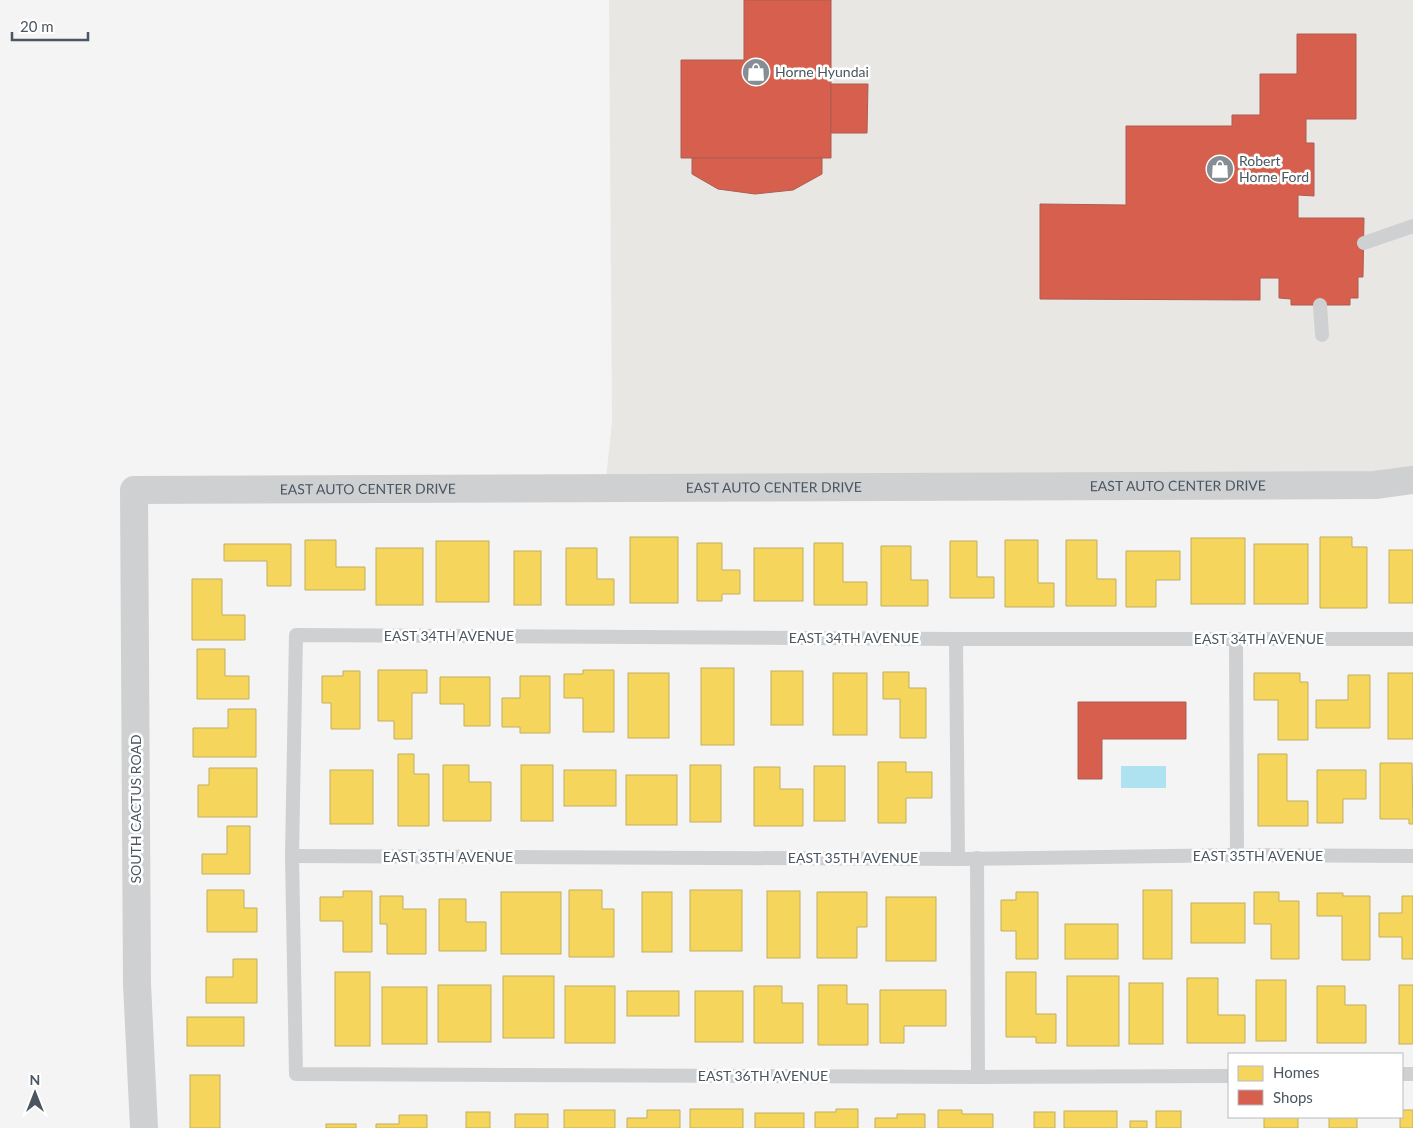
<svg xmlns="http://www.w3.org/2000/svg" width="1413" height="1128" font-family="Lato,sans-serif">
  <rect width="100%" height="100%" fill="#f4f4f4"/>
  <polygon fill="#e8e7e3" points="609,0 1413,0 1413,480 605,488 612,422"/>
  <rect fill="#aee2f0" x="1121" y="766" width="45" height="22"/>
  <g fill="#f6d55c" stroke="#c2af5e">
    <rect x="630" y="537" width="48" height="66"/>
    <polygon points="1320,537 1352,537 1352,547 1367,547 1367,608 1320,608"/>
    <rect x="1191" y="538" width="54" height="66"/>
    <polygon points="305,540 336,540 336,567 365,567 365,590 305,590"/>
    <polygon points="1005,540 1038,540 1038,583 1054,583 1054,607 1005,607"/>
    <polygon points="1066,540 1097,540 1097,579 1116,579 1116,606 1066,606"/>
    <rect x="436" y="541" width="53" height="61"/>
    <polygon points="950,541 977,541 977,577 994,577 994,598 950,598"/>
    <polygon points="697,543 722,543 722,570 740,570 740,594 722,594 722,601 697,601"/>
    <polygon points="814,543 843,543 843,582 867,582 867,605 814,605"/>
    <polygon points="224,544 291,544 291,586 267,586 267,561 224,561"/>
    <rect x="1254" y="544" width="54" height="60"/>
    <polygon points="881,546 911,546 911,580 928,580 928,606 881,606"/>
    <rect x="376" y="548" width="47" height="57"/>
    <polygon points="566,548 597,548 597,579 614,579 614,605 566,605"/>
    <rect x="754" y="548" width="49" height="53"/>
    <rect x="1389" y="550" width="24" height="53"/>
    <rect x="514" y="551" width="27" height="54"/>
    <polygon points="1126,551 1180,551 1180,580 1156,580 1156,607 1126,607"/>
    <polygon points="192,579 222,579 222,615 245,615 245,640 192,640"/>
    <polygon points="197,649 225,649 225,676 249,676 249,699 197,699"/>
    <rect x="701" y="668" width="33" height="77"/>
    <polygon points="378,670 427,670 427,693 412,693 412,739 394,739 394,721 378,721"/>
    <polygon points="583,670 614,670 614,732 583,732 583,698 564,698 564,674 583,674"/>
    <polygon points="343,671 360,671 360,729 331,729 331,703 322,703 322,676 343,676"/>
    <rect x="771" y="671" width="32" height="54"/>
    <polygon points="883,672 909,672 909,688 926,688 926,738 900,738 900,699 883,699"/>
    <rect x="628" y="673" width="41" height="65"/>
    <rect x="833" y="673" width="34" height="62"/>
    <polygon points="1254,673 1300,673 1300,682 1308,682 1308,740 1278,740 1278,700 1254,700"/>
    <rect x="1388" y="673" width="25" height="66"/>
    <polygon points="1348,675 1370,675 1370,728 1316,728 1316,700 1348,700"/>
    <polygon points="520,676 550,676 550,733 520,733 520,727 502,727 502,698 520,698"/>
    <polygon points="440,677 490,677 490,726 464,726 464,704 440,704"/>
    <polygon points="228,709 256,709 256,757 193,757 193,728 228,728"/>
    <polygon points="398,754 414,754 414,774 429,774 429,826 398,826"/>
    <polygon points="1258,754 1287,754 1287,801 1308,801 1308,826 1258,826"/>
    <polygon points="878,762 906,762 906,772 932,772 932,798 906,798 906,823 878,823"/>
    <polygon points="1380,763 1412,763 1413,824 1409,824 1409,819 1380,819"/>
    <polygon points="443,765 469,765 469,782 491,782 491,821 443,821"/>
    <rect x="521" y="765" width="32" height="56"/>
    <rect x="690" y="765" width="31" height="57"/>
    <rect x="814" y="766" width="31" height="55"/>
    <polygon points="754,767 780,767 780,789 803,789 803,826 754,826"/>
    <polygon points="209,768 257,768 257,817 198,817 198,785 209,785"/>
    <rect x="330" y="770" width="43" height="54"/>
    <rect x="564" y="770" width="52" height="36"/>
    <polygon points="1317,770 1366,770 1366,799 1343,799 1343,823 1317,823"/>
    <rect x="626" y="775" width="51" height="50"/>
    <polygon points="227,826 250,826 250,874 202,874 202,854 227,854"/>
    <polygon points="207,890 244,890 244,908 257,908 257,932 207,932"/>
    <polygon points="569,890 602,890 602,909 614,909 614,957 569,957"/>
    <rect x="690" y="890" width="52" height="61"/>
    <rect x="1143" y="890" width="29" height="69"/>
    <polygon points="343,891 372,891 372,952 343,952 343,921 320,921 320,897 343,897"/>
    <rect x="767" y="891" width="33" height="67"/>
    <rect x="501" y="892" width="60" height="62"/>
    <rect x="642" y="892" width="30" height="60"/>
    <polygon points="817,892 867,892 867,927 857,927 857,958 817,958"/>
    <polygon points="1016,892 1038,892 1038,959 1016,959 1016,931 1001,931 1001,900 1016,900"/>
    <polygon points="1254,892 1279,892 1279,901 1299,901 1299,959 1271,959 1271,924 1254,924"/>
    <polygon points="1317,893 1343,893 1343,896 1370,896 1370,960 1342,960 1342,916 1317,916"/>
    <polygon points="380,896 403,896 403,909 426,909 426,954 387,954 387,924 380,924"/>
    <polygon points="1402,896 1413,896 1413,959 1402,959 1402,937 1379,937 1379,913 1402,913"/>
    <rect x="886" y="897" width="50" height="64"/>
    <polygon points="439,899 466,899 466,922 486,922 486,951 439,951"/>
    <rect x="1191" y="903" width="54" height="40"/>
    <rect x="1065" y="924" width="53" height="35"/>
    <polygon points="233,959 257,959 257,1003 206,1003 206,977 233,977"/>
    <rect x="335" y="972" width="35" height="74"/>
    <polygon points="1006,972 1036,972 1036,1014 1056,1014 1056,1043 1036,1043 1036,1037 1006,1037"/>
    <rect x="503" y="976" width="51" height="62"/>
    <rect x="1067" y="976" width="52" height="70"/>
    <polygon points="1187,978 1218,978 1218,1015 1245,1015 1245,1043 1187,1043"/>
    <rect x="1256" y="980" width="30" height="61"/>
    <rect x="1129" y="983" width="34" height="61"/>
    <rect x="438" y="985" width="53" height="57"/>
    <polygon points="818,985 847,985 847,1004 868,1004 868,1045 818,1045"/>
    <rect x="1399" y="985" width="14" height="59"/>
    <rect x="565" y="986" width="50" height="57"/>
    <polygon points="754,986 782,986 782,1003 803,1003 803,1043 754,1043"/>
    <polygon points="1317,986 1345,986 1345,1005 1366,1005 1366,1043 1317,1043"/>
    <rect x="382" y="987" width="45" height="57"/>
    <polygon points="880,990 946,990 946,1026 904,1026 904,1043 880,1043"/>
    <rect x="627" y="991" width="52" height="25"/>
    <rect x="695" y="991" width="48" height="51"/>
    <rect x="187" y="1017" width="57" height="29"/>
    <rect x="190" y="1075" width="30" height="53"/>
    <rect x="690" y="1109" width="53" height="19"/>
    <polygon points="836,1109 858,1109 858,1128 815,1128 815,1112 836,1112"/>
    <rect x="564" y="1110" width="51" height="18"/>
    <polygon points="647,1110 680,1110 680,1128 627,1128 627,1118 647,1118"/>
    <polygon points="938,1110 962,1110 962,1114 993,1114 993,1128 938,1128"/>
    <polygon points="1402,1110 1413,1110 1413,1128 1400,1128 1400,1117 1402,1117"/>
    <rect x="1064" y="1111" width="53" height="17"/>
    <rect x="1156" y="1111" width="25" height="17"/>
    <rect x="466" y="1112" width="24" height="16"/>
    <rect x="1034" y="1112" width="21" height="16"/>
    <rect x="755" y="1113" width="49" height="15"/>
    <rect x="515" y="1114" width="33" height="14"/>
    <polygon points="897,1114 925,1114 925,1128 875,1128 875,1118 897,1118"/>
    <polygon points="399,1115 427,1115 427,1128 376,1128 376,1124 399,1124"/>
    <rect x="1264" y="1117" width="34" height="11"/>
    <rect x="1329" y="1117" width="28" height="11"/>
    <rect x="1130" y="1121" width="17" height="7"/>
    <rect x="326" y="1124" width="30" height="4"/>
  </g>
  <g fill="#d6604d" stroke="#ac5d53">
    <polygon points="744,0 831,0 831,158 681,158 681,60 744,60"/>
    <polygon points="1297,34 1356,34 1356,119 1306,119 1306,143 1314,143 1314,196 1298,195 1298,218 1364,218 1363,277 1358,277 1358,298 1350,298 1350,305 1291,305 1291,299 1279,298 1279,278 1260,278 1260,300 1040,299 1040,204 1126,205 1126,126 1232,126 1232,115 1260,115 1260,74 1297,74"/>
    <polygon points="831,84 868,84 867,133 831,133"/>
    <polygon points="692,158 822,158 822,174 793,190 755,194 718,189 692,174"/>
    <polygon points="1078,702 1186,702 1186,739 1102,739 1102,779 1078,779"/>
  </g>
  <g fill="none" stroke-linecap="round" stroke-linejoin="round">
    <g stroke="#ced0d2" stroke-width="14">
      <polyline points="1364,243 1413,226"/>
      <polyline points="1320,305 1322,335"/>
      <polyline points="956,639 958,859"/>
      <polyline points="1236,639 1237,855"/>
      <polyline points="292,856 958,859 1237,855 1413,856"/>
      <polyline points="977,858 978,1077"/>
      <polyline points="1402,1074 1413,1074"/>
      <polyline points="1229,1076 978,1077 296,1074 292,856 296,635 956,639 1413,639"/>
    </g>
    <path stroke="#ced0d2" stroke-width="28" id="s1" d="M144 1128 137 984 134 490 1375 485 1413 480"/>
  </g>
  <defs>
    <symbol id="shop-disc" viewBox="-11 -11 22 22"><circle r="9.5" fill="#868d94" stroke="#fff"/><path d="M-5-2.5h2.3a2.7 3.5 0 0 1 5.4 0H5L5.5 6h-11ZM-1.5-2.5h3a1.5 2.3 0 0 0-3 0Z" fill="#fff"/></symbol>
  </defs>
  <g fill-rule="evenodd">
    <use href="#shop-disc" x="740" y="56" width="32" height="32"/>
    <use href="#shop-disc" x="1204" y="153" width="32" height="32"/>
  </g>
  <g text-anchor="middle" stroke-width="5" stroke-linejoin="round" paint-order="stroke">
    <g font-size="14" fill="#4a5661" stroke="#fff" text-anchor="start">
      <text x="775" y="77">Horne Hyundai</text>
      <text x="1239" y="166">Robert<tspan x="1239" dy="16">Horne Ford</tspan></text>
    </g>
    <g font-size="14" fill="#4a5661" stroke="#fff">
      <text dy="5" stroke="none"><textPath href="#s1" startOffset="1682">EAST AUTO CENTER DRIVE</textPath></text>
      <text dy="5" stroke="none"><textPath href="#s1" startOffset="1278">EAST AUTO CENTER DRIVE</textPath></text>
      <text dy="5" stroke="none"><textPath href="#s1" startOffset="872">EAST AUTO CENTER DRIVE</textPath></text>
      <text x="449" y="641">EAST 34TH AVENUE</text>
      <text x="854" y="643">EAST 34TH AVENUE</text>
      <text x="1259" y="644">EAST 34TH AVENUE</text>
      <text transform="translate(136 809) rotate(-90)" y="5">SOUTH CACTUS ROAD</text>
      <text x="1258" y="861">EAST 35TH AVENUE</text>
      <text x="448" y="862">EAST 35TH AVENUE</text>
      <text x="853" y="863">EAST 35TH AVENUE</text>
      <text x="763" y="1081">EAST 36TH AVENUE</text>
    </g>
  </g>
  <rect x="1228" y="1053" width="175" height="65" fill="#ffffff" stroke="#b7bbc0"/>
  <rect x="1238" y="1066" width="25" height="15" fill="#f6d55c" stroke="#b7bbc0"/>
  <text x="1273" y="1078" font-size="15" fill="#4a5661">Homes</text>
  <rect x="1238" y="1090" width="25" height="15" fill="#d6604d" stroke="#b7bbc0"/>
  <text x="1273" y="1103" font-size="15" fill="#4a5661">Shops</text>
  <g transform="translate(35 1093)" stroke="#ffffff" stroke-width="4" paint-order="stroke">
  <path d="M0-4L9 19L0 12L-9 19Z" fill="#4a5661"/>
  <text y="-8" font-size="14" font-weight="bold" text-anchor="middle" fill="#4a5661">N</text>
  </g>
  <path d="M12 32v8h76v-8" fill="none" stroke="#4a5661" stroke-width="2.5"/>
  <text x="20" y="32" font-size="15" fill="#4a5661" stroke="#ffffff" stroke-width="4" paint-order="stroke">20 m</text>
</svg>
